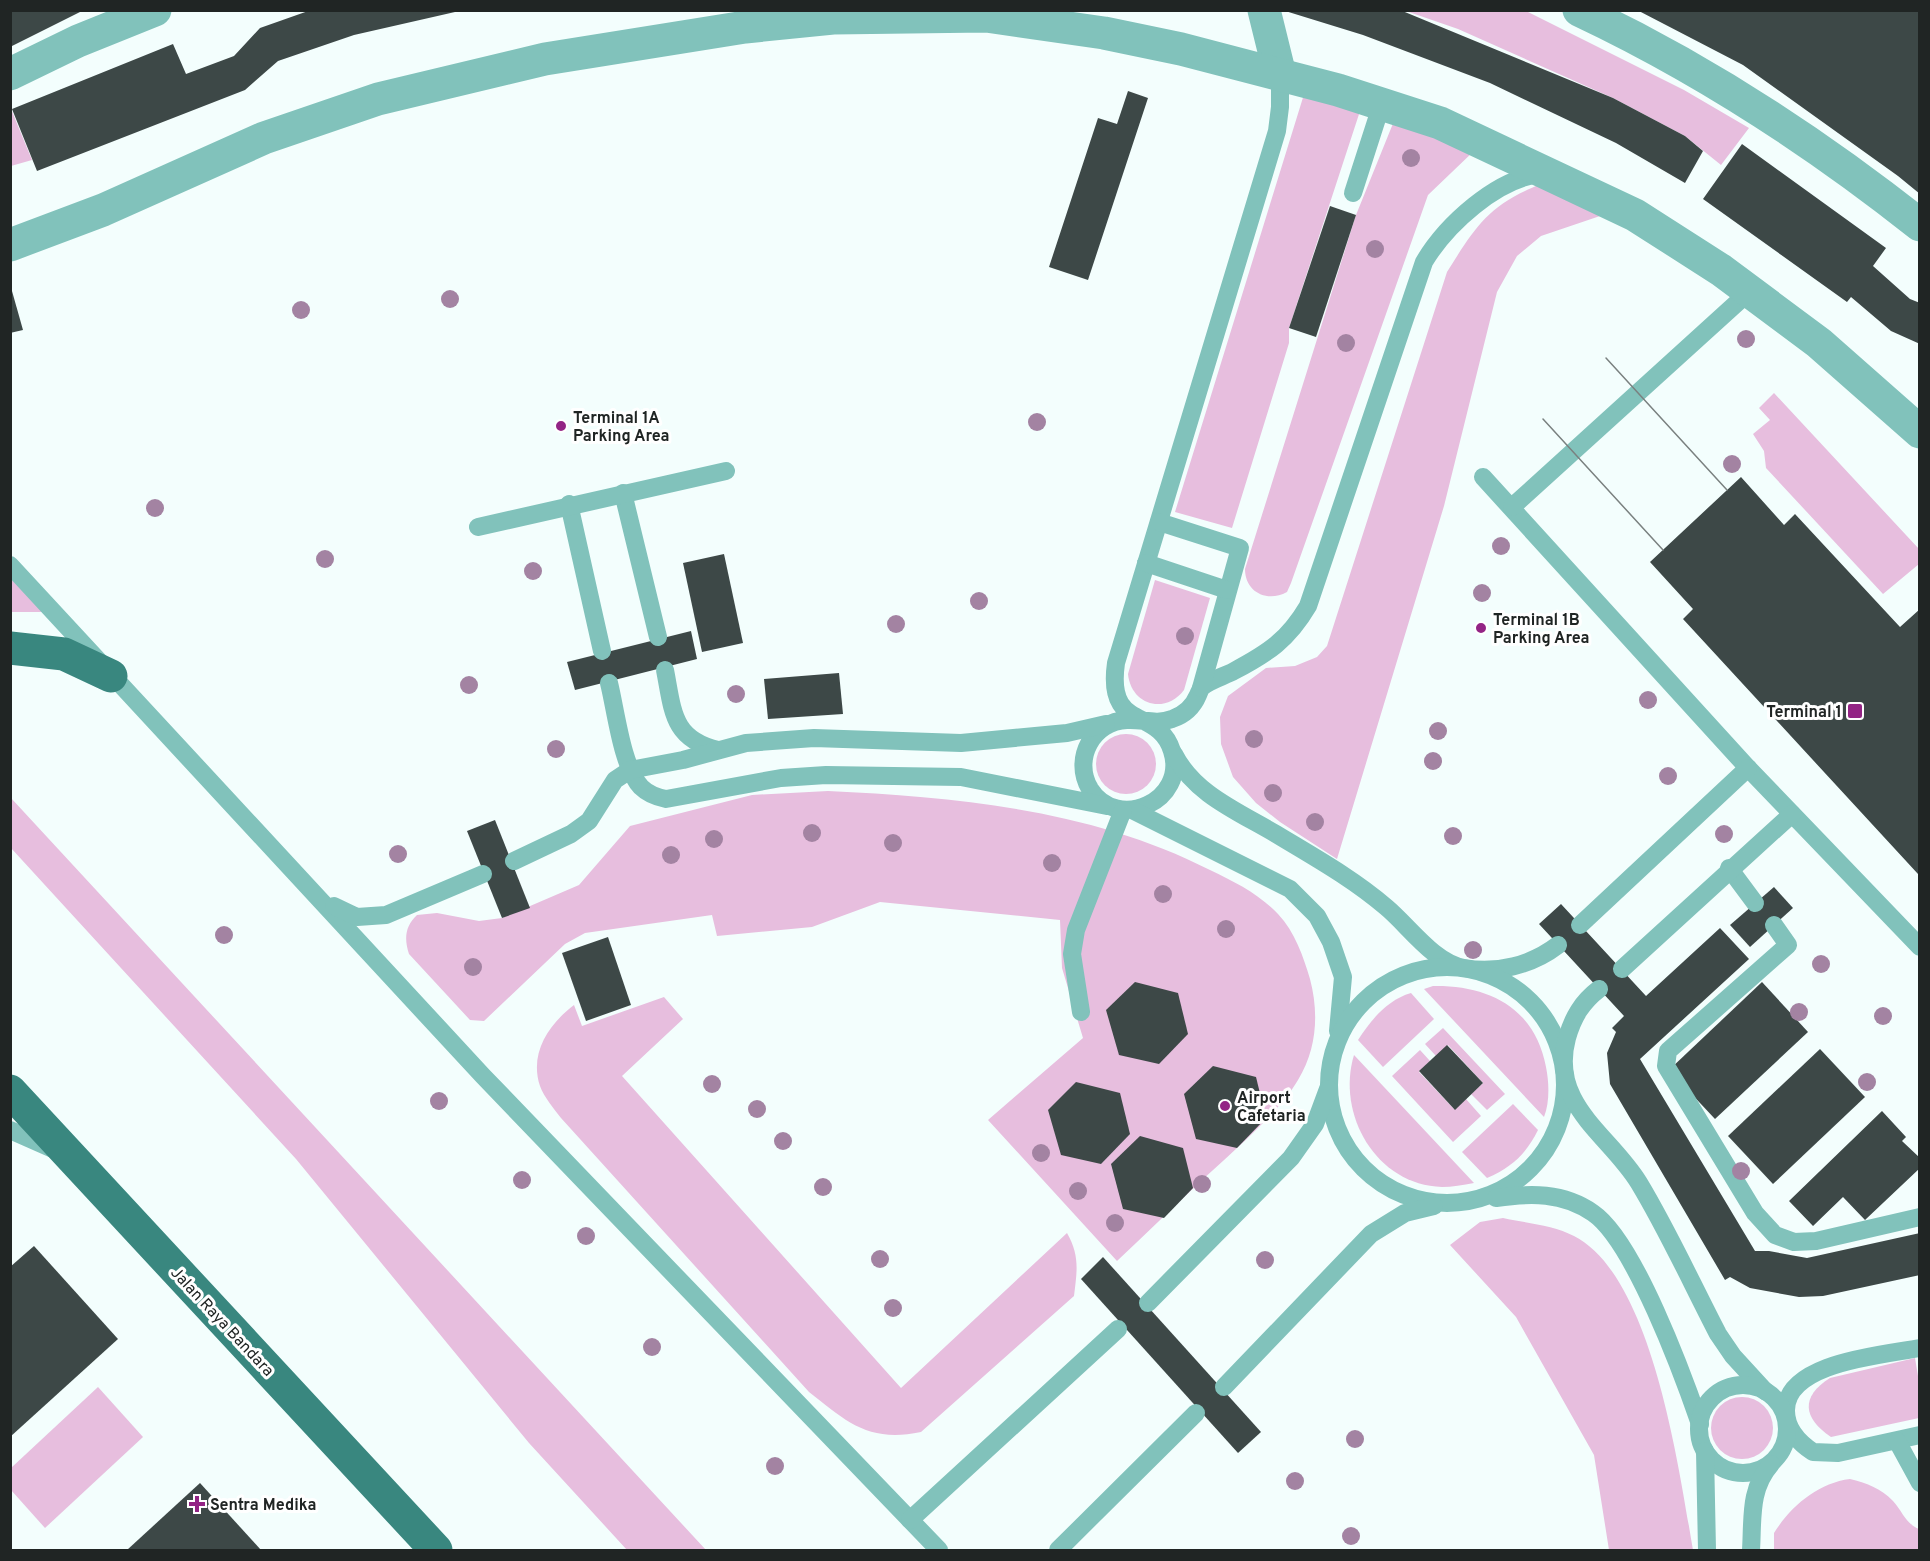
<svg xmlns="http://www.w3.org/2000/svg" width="1930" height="1561" font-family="Overpass,sans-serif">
  <rect width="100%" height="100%" fill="#f3fefd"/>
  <g fill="#e7bede">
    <polygon points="1406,11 1526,11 1684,90 1749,128 1721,165 1685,136 1613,98 1458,29"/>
    <polygon points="1305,91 1362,105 1289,328 1289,343 1232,528 1175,512"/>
    <polygon points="11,109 32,160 11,166 10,109"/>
    <path d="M1394 121 1475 150 1428 195 1291 583 1287 592C1267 603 1245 592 1245 569L1356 215Z"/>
    <path d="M1541 184 1603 215 1541 236 1517 256 1497 292 1444 506 1337 859 1280 822 1256 803 1233 777 1221 744 1220 717 1228 696 1266 668 1295 666 1317 657 1327 646 1447 272C1476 226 1488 205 1541 184Z"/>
    <polygon points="1774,393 1919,549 1919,564 1883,594 1766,468 1764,451 1753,434 1770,420 1759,408"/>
    <polygon points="10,571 48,612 11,612"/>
    <path d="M1155 580 1210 598 1184 690C1165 715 1131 705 1128 674Z"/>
    <circle cx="1126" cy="764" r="30"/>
    <path d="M828 791C958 797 1093 810 1210 870 1235 882 1259 894 1278 914 1295 932 1303 956 1310 979 1319 1013 1317 1049 1298 1080 1278 1114 1229 1155 1200 1182 1172 1208 1145 1235 1117 1261L988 1120 1083 1038 1062 968 1060 920 880 902 812 927 717 936 712 915 585 933 565 944 484 1021 470 1020 409 954C404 939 405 926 417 915L437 913 479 921 502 918 579 885 630 826 752 795Z"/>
    <polygon points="11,798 706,1550 627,1550 529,1443 296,1159 11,848"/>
    <path d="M1433 986C1489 985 1535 1008 1546 1067 1549 1082 1550 1102 1544 1117L1424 989Z"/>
    <path d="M1411 993 1434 1019 1383 1067 1358 1040C1371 1020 1387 1000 1411 993Z"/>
    <path d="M664 997 683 1019 622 1076 901 1388 1067 1233C1080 1256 1077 1271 1074 1296L921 1432C869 1443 847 1422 809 1392L561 1118C554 1109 544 1097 540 1086 529 1053 549 1024 574 1005L582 1026Z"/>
    <polygon points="1443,1028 1505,1094 1487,1110 1471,1094 1483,1083 1448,1045 1436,1056 1425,1044"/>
    <polygon points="1420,1050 1430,1061 1419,1072 1454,1109 1466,1099 1481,1116 1453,1142 1392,1076"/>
    <path d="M1354 1055 1474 1183C1463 1185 1452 1187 1442 1187 1376 1185 1336 1114 1354 1055Z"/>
    <path d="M1513 1104 1538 1130C1526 1154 1512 1167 1487 1178L1462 1152Z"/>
    <path d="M1503 1218C1526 1223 1554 1225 1574 1236 1653 1276 1679 1470 1693 1550H1609L1594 1455 1516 1317 1450 1245 1480 1222Z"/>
    <path d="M1915 1358 1919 1382V1418L1831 1437C1803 1418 1800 1397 1830 1378Z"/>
    <polygon points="98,1387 143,1437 45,1528 11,1490 11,1468"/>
    <circle cx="1742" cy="1428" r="31"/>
    <path d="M1850 1479C1866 1483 1881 1488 1893 1501 1903 1512 1905 1523 1919 1529V1550H1774V1533C1791 1506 1818 1483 1850 1479Z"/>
  </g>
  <g fill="#3d4847">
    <polygon points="10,10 84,10 10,47"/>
    <polygon points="311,10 455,12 354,35 278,61 245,90 37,171 12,109 173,44 186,74 234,56 260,28"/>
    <polygon points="1282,10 1400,10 1613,98 1685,136 1703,151 1685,183 1616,143 1490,83 1363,35"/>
    <polygon points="1637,10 1920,10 1920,194 1898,176 1743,65"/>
    <polygon points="1128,91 1148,98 1088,280 1049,267 1098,118 1117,124"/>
    <polygon points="1742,144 1886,248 1873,266 1910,299 1920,303 1920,344 1891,331 1851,297 1847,302 1703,199"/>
    <polygon points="1330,206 1356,215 1316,337 1289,328"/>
    <polygon points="10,284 23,330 10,333"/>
    <polygon points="1741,477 1784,525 1795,514 1900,627 1920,609 1918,874 1683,619 1693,609 1650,562"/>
    <polygon points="724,554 743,643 702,652 683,563"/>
    <polygon points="691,631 697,659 575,690 567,662"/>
    <polygon points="839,673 843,714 768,719 764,679"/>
    <polygon points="495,820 530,908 502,918 467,831"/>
    <polygon points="1774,887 1793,908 1750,947 1730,925"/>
    <polygon points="1561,904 1646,996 1720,928 1749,959 1640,1059 1755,1251 1769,1251 1807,1258 1920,1233 1920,1275 1823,1296 1799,1297 1750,1288 1730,1277 1725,1280 1610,1084 1607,1053 1616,1032 1612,1028 1624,1016 1539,924"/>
    <polygon points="608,937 631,1005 586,1021 562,953"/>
    <polygon points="1135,982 1178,993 1188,1034 1159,1064 1119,1055 1106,1010"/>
    <polygon points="1762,982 1808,1032 1715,1119 1669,1070"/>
    <polygon points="1447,1045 1483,1083 1455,1110 1419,1071"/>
    <polygon points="1820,1049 1865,1097 1773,1184 1728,1136"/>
    <polygon points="1213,1066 1256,1077 1266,1118 1237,1148 1196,1139 1184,1094"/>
    <polygon points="1076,1082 1120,1093 1130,1134 1101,1164 1061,1155 1048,1110"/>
    <polygon points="1882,1111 1906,1137 1902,1141 1920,1158 1920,1168 1865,1220 1843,1197 1813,1226 1789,1201"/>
    <polygon points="1140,1136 1183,1148 1193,1188 1164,1218 1123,1209 1111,1164"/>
    <polygon points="34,1246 118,1339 10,1437 10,1267"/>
    <polygon points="1103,1257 1261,1432 1238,1453 1081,1279"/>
    <polygon points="200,1483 261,1550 127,1550"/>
  </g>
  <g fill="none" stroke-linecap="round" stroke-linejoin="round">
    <g stroke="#81c2bb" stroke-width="18">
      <path d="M1280 75V107L1277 131 1116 663C1106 733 1158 706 1172 751 1188 800 1118 833 1090 789 1072 759 1093 721 1127 720 1143 719 1156 725 1172 719 1184 715 1193 707 1198 695 1199 693 1200 689 1202 687 1210 680 1225 676 1234 671 1268 653 1288 640 1308 606L1424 262C1446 225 1497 178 1541 174"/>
      <polyline points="1353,193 1382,103"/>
      <polyline points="1483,477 1748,768 1920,947"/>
      <polyline points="623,493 658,637"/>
      <polyline points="569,504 602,651"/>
      <polyline points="1512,507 1750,291"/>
      <polyline points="1159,522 1240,548 1201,688"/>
      <polyline points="478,527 726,471"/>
      <polyline points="1146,563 1227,590"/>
      <polyline points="10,565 483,1076 939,1550"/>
      <path d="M665 670C673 711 672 739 718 750"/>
      <path d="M609 683C616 711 622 767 641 787 648 794 656 797 666 799L781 778 826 775 961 777 1107 806"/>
      <path d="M1174 754C1194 794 1239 812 1276 834 1314 857 1352 878 1386 907 1409 926 1433 962 1464 968 1497 974 1532 965 1558 945"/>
      <polyline points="1134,811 1290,889 1317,916 1331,942 1343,977 1338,1031"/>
      <polyline points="514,861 571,834 589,821 615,780 630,770 683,760 746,743 814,738 961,743 1067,733 1106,724"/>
      <polyline points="1729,868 1755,903"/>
      <polyline points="334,906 357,917 386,915 483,874"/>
      <polyline points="1580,925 1748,768"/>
      <polyline points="1774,925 1788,945 1668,1051 1666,1066 1755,1213 1775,1235 1794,1242 1816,1241 1920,1217"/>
      <circle cx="1447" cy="1085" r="118"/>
      <polyline points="1622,969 1792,814"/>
      <path d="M1599 989C1582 1002 1573 1017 1567 1038 1549 1105 1610 1135 1639 1183 1668 1231 1692 1284 1718 1334L1733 1356 1766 1392"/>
      <polyline points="1081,1012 1072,954 1076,930 1123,810"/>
      <polyline points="10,1130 53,1149"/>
      <path d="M1496 1198C1530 1193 1563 1192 1593 1213 1634 1241 1683 1375 1700 1424"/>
      <polyline points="1148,1303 1291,1158 1315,1124 1328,1089"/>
      <path d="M1920 1348C1884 1355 1785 1362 1786 1411 1786 1429 1798 1442 1813 1452L1838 1453 1920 1435"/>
      <circle cx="1743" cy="1429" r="44"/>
      <polyline points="1224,1387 1371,1234 1405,1213 1434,1206"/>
      <polyline points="1897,1441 1920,1483"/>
      <polyline points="1705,1451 1707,1550"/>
      <polyline points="910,1520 1118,1329"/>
      <polyline points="1058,1550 1196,1413"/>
      <path d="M1751 1550C1753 1519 1749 1489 1771 1464"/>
    </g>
    <g stroke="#81c2bb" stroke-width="33">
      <path d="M1579 10C1702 68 1814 141 1920 225"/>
      <polyline points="10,74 78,41 155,10"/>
    </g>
    <g stroke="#81c2bb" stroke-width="33">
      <polyline points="1264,10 1280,75"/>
      <polyline points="10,245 103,210 264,138 378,99 545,59 745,27 833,18 986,16 1104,33 1181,49 1338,90 1440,123 1635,215 1721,270 1819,343 1920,432"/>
    </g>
    <g stroke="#39877f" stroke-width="33">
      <polyline points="10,648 64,654 111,676"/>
      <polyline points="10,1091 436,1550"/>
    </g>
    <g stroke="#7a8180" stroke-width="1.5">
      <polyline points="1606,358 1727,490"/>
      <polyline points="1543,419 1663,550"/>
    </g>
  </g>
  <g fill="#a383a2">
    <circle cx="1411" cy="158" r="9"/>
    <circle cx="1375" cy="249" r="9"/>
    <circle cx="450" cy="299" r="9"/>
    <circle cx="301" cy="310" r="9"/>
    <circle cx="1746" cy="339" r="9"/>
    <circle cx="1346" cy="343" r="9"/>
    <circle cx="1037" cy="422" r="9"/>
    <circle cx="1732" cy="464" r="9"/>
    <circle cx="155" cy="508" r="9"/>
    <circle cx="1501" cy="546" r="9"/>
    <circle cx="325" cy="559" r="9"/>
    <circle cx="533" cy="571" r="9"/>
    <circle cx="1482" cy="593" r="9"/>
    <circle cx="979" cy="601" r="9"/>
    <circle cx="896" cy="624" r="9"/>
    <circle cx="1185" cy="636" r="9"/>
    <circle cx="469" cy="685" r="9"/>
    <circle cx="736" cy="694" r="9"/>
    <circle cx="1648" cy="700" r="9"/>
    <circle cx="1438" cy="731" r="9"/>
    <circle cx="1254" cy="739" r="9"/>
    <circle cx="556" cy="749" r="9"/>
    <circle cx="1433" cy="761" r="9"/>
    <circle cx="1668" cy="776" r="9"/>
    <circle cx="1273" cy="793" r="9"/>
    <circle cx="1315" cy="822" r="9"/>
    <circle cx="812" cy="833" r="9"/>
    <circle cx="1724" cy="834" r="9"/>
    <circle cx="1453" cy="836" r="9"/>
    <circle cx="714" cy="839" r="9"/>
    <circle cx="893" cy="843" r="9"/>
    <circle cx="398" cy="854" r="9"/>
    <circle cx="671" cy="855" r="9"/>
    <circle cx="1052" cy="863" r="9"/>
    <circle cx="1163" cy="894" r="9"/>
    <circle cx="1226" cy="929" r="9"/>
    <circle cx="224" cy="935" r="9"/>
    <circle cx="1473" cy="950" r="9"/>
    <circle cx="1821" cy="964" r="9"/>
    <circle cx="473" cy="967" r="9"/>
    <circle cx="1799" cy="1012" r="9"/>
    <circle cx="1883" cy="1016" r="9"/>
    <circle cx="1867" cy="1082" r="9"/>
    <circle cx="712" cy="1084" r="9"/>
    <circle cx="439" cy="1101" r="9"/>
    <circle cx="757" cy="1109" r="9"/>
    <circle cx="783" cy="1141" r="9"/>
    <circle cx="1041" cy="1153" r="9"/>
    <circle cx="1741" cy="1171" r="9"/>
    <circle cx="522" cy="1180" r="9"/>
    <circle cx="1202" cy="1184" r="9"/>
    <circle cx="823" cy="1187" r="9"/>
    <circle cx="1078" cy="1191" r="9"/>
    <circle cx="1115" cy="1223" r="9"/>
    <circle cx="586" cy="1236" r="9"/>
    <circle cx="880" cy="1259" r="9"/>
    <circle cx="1265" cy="1260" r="9"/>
    <circle cx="893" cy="1308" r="9"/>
    <circle cx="652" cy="1347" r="9"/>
    <circle cx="1355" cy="1439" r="9"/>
    <circle cx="775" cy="1466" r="9"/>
    <circle cx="1295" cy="1481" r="9"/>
    <circle cx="1351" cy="1536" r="9"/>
  </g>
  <g fill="#932485" stroke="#fff" stroke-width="2">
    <circle cx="561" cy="426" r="6"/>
    <circle cx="1481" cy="628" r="6"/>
    <rect x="1847" y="703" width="16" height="16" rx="3"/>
    <circle cx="1225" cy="1106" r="6"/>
    <path d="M194 1495h6v6h6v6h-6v6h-6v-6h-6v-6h6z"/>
  </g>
  <g text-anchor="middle" stroke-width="6" stroke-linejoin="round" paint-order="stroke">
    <g font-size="16" font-weight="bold" fill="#202524" stroke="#fff" text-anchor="start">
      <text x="573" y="423">Terminal 1A<tspan x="573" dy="18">Parking Area</tspan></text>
      <text x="1493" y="625">Terminal 1B<tspan x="1493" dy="18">Parking Area</tspan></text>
      <text x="1842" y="717" text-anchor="end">Terminal 1</text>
      <text x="1237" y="1103">Airport<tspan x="1237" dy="18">Cafetaria</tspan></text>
      <text x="210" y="1510">Sentra Medika</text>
    </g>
    <g font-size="16" fill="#202524" stroke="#fff">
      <text transform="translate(223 1321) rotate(47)" y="6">Jalan Raya Bandara</text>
    </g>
  </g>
  <rect width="1930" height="1561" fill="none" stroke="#202524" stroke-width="24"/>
</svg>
